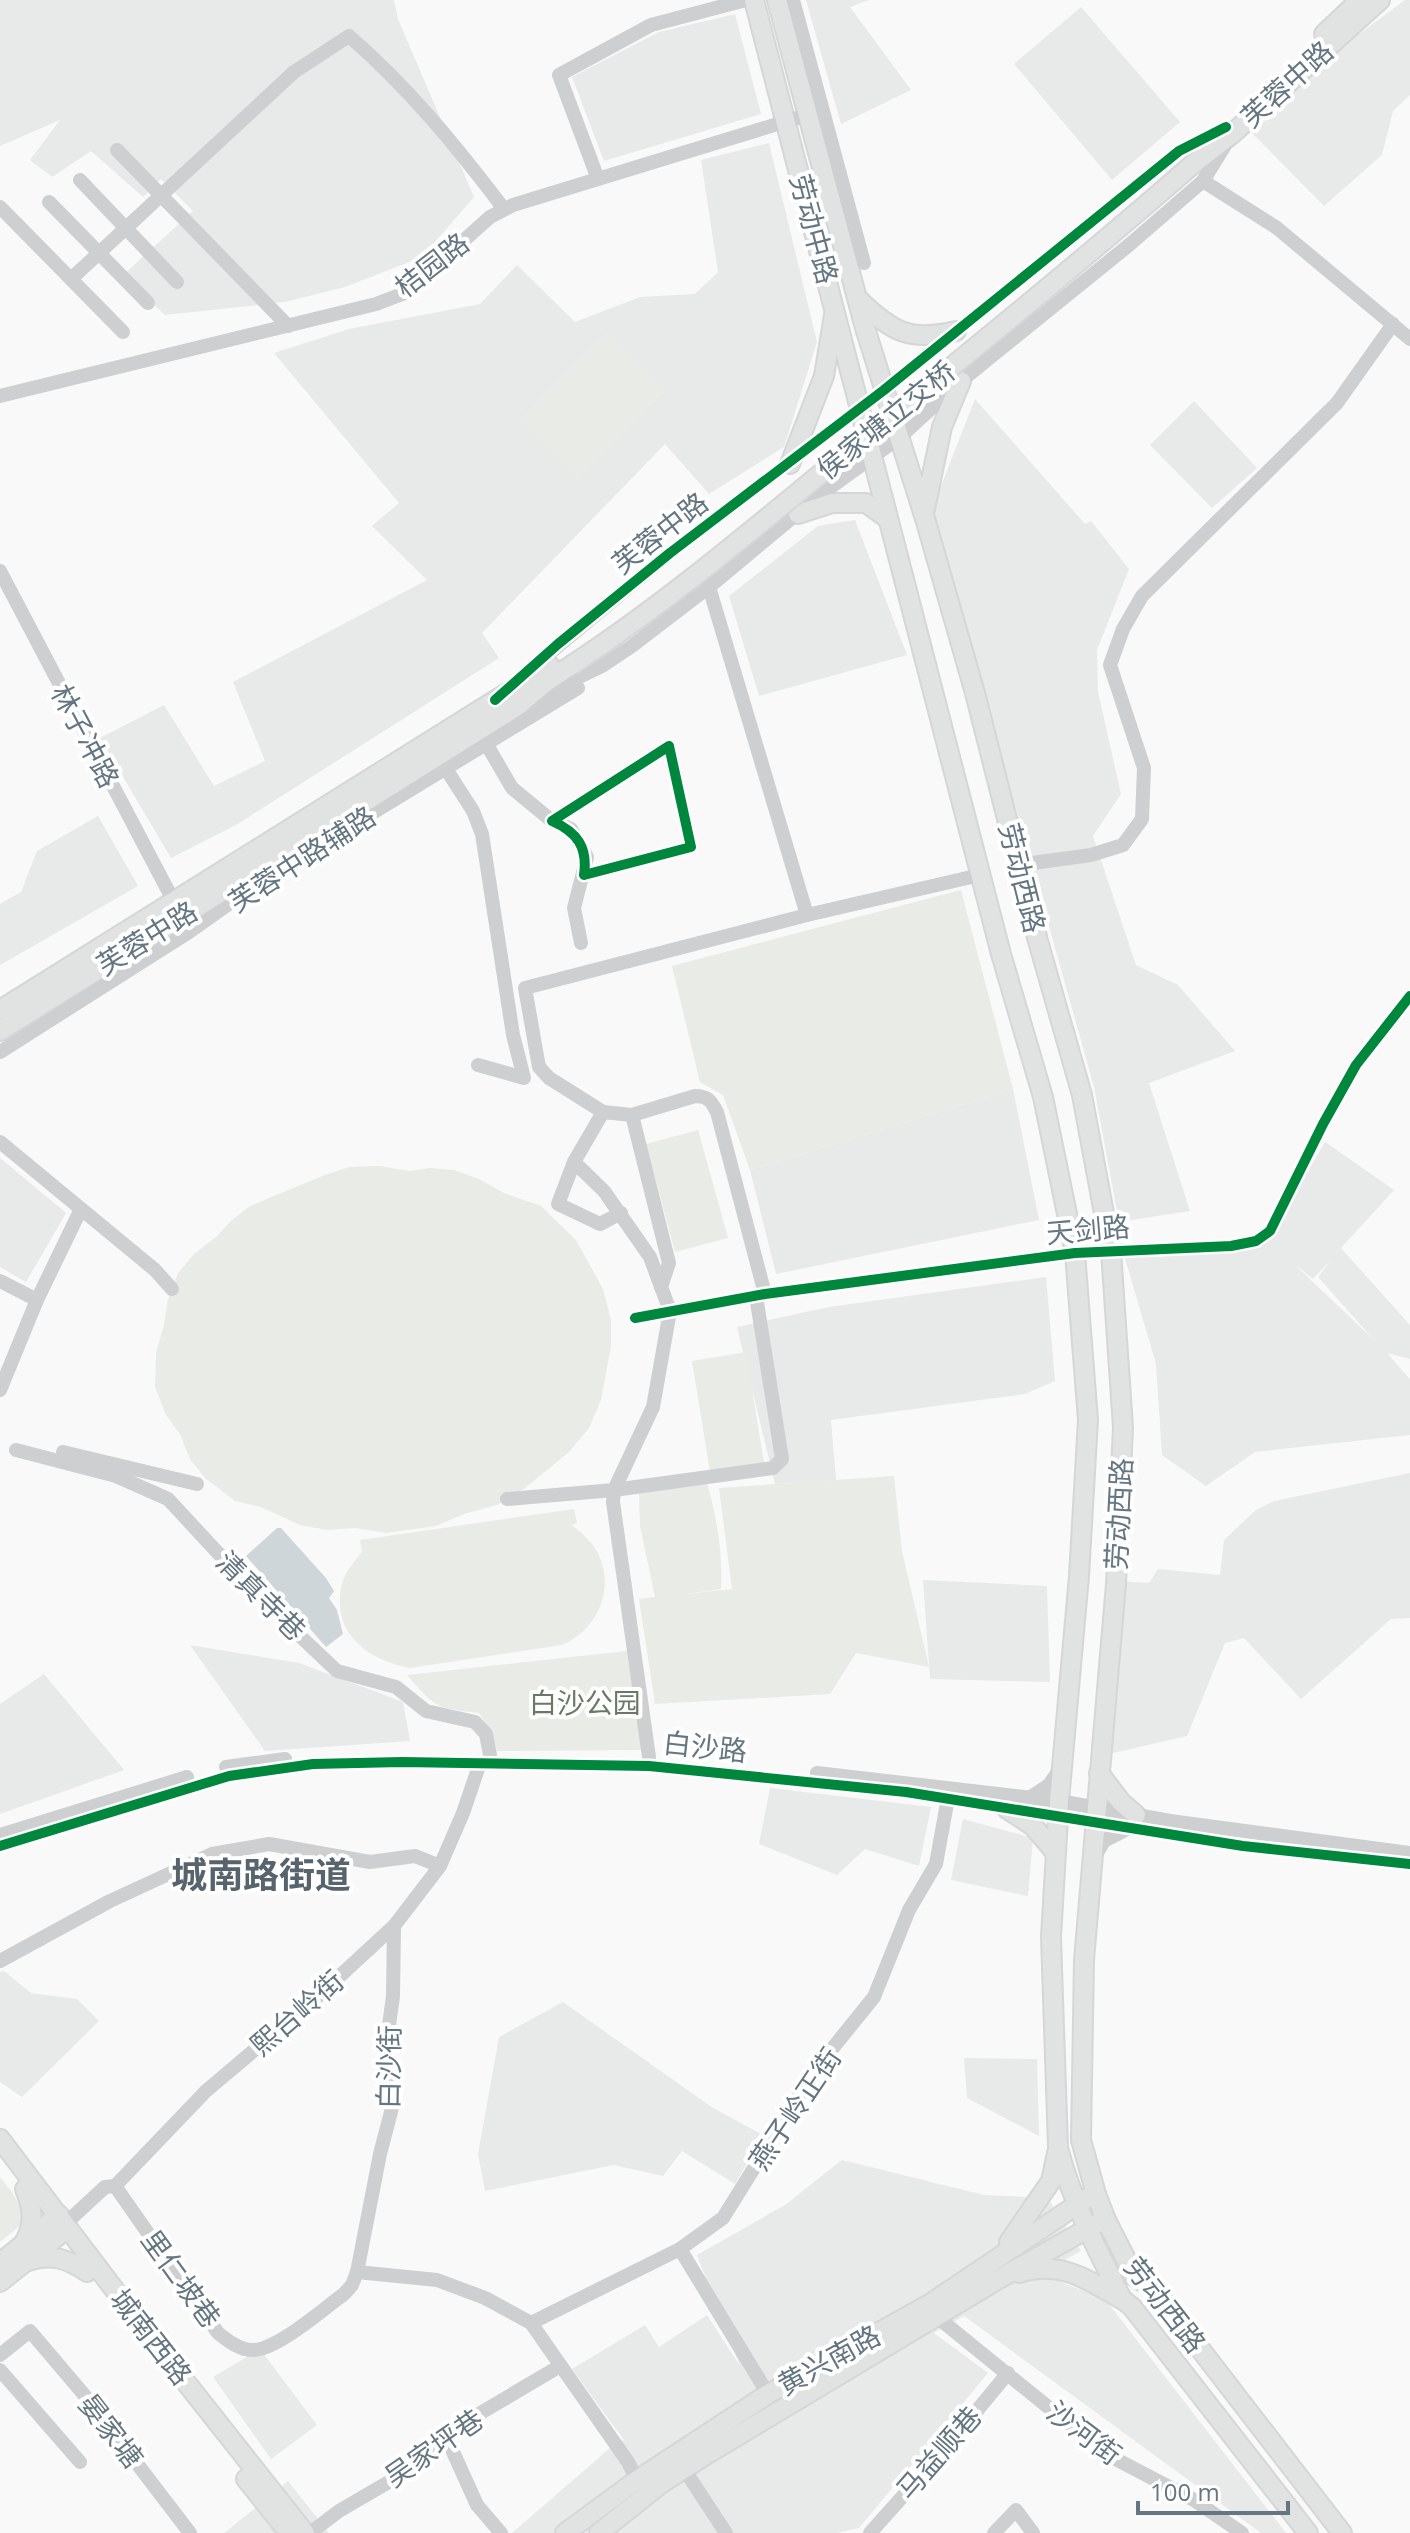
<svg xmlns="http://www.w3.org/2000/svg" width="1410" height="2533" font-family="'Open Sans','Noto Sans SC',sans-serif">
  <rect width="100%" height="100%" fill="#f9f9f9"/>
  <g fill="#e8e9e9" fill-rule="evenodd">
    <polygon points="0,0 394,0 398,19 474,197 422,257 345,287 285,302 165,315 122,276 193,211 161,179 143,197 91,151 52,177 30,160 60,120 0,146"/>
    <polygon points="806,0 869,0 850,7 911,90 841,124"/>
    <polygon points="1405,0 1410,0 1410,95 1393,111 1382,155 1324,206 1252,133 1335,52"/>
    <polygon points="1081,7 1180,122 1112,180 1014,64"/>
    <polygon points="735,14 761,114 604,161 572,77 659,32"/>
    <polygon points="769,143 817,342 784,447 709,494 665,444 482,633 499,658 236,825 171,858 100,738 164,705 214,786 265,761 233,682 427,580 372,526 399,503 274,353 349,329 480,304 517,265 575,322 640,297 695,294 718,272 701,160"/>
    <polygon points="975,399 1085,524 1091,521 1129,569 1097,650 1098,692 1121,794 1093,836 1136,965 1178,985 1235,1051 1149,1083 1190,1211 1119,1222 1094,1087 932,509"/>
    <polygon points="1194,401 1257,468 1212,508 1150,445"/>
    <polygon points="855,520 907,655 759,696 729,596 818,526"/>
    <polygon points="98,816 138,886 0,965 0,904 21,892 37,851"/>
    <polygon points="1013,1089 1039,1220 776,1274 750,1170"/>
    <path d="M1325 1142 1394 1190 1341 1248 1410 1325V1359L1387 1353 1410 1379V1435L1255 1452 1206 1486 1162 1455 1156 1364 1124 1255 1268 1239ZM1331 1260 1318 1277 1374 1340 1293 1263 1313 1279Z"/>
    <polygon points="0,1158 66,1213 26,1282 0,1267"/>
    <polygon points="1046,1277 1055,1381 1025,1394 831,1420 836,1480 775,1484 737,1327 829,1307"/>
    <polygon points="1410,1473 1410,1618 1391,1619 1301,1699 1244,1638 1225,1643 1187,1736 1109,1754 1118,1581 1149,1583 1158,1569 1220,1575 1224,1540 1256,1510 1274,1501"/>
    <polygon points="923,1580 1047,1586 1050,1682 930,1679"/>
    <polygon points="190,1645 299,1663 403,1702 410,1741 265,1751"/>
    <polygon points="44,1674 124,1770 0,1814 0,1704"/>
    <polygon points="770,1788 931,1807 919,1866 865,1849 837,1875 759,1844"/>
    <polygon points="963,1819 1033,1838 1028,1896 951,1880"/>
    <polygon points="4,1971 31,1993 77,1999 99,2021 22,2097 0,2082 0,1972"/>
    <polygon points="563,2002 713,2108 763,2135 735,2184 682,2151 663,2176 614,2165 485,2191 478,2154 499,2037"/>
    <polygon points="964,2058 1037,2059 1039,2136 967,2098"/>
    <polygon points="842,2160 984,2195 1048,2198 1081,2251 1040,2274 1105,2299 1286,2533 1261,2533 964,2316 934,2333 988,2373 859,2528 837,2533 512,2533 610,2448 624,2440 572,2369 645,2325 659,2347 707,2315 740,2366 697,2255 785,2205"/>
    <polygon points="260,2349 317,2425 271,2459 213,2377"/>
    <polygon points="288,2481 329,2533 224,2533 259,2505"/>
  </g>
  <g fill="#e8ebe6">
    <polygon points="607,331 667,391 578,479 518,419"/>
    <polygon points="961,890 1013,1089 750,1170 723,1095 700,1082 672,966"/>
    <polygon points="698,1130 728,1238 675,1252 646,1144"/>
    <polygon points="379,1166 410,1171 430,1168 454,1170 479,1179 504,1193 541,1206 576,1240 603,1289 611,1320 611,1346 601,1400 589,1428 569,1452 525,1488 497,1505 464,1514 436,1526 386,1533 355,1528 327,1530 300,1525 261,1507 235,1501 205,1478 190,1459 180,1434 166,1415 155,1387 156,1353 164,1325 168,1299 178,1273 195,1253 216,1237 232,1220 250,1206 325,1175 349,1167"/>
    <polygon points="746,1352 764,1463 710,1472 692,1361"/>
    <path d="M894 1476 902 1551 929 1667 856 1653 830 1694 655 1704 639 1599 655 1597 640 1526 639 1493 707 1483C717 1519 723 1552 721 1589L686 1594 732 1589 719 1488Z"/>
    <path d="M574 1509 577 1523 572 1525C583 1534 595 1544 600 1558 614 1592 596 1631 562 1645L410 1668C368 1660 330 1633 342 1584 345 1572 354 1562 362 1552L360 1540Z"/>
    <path d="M627 1651 642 1750 497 1751 492 1733 479 1713C435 1708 436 1708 407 1675Z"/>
    <path d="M0 2177C12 2192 23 2204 22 2224L0 2242Z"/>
  </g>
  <polygon fill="#ced6d9" points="277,1528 281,1528 326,1578 334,1591 329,1598 337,1610 343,1634 326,1647 246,1556"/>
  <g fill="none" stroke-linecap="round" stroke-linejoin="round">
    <defs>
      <g id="major">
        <path d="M754 0 1001 954 1043 1097 1075 1253 1088 1420 1079 1576 1059 1801 1051 1937 1058 2148C1072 2201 1097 2250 1122 2299L1132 2307 1308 2533"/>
        <polyline points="777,0 865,328 926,522 975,693 1038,941 1082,1095 1111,1251 1123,1427 1116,1584 1084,1960 1081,2140 1096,2194 1106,2220 1135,2277 1154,2289 1342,2533"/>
        <polyline points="1324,34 1360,0"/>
        <polyline points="1192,165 1232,134 1380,0"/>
        <path d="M859 300C892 332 910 342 956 331"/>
        <polyline points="790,464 824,376 834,315"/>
        <polyline points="925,509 942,427 961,381"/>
        <polyline points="798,514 832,503 866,503 887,518"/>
        <polyline points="0,1010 550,666"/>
        <polyline points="0,1031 516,707 546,682 572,665"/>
        <polyline points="1099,1773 1121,1802 1136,1815"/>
        <polyline points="1007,1809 1033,1826 1056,1853"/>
        <polyline points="0,2139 158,2347 305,2533"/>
        <polyline points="1009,2242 1051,2181 1057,2153"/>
        <path d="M24 2243C35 2224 33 2209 25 2189"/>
        <path d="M28 2261C51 2253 68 2259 87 2272"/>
        <polyline points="0,2263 59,2215"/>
        <path d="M1019 2273C1060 2260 1087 2279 1121 2299"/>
        <polyline points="0,2282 68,2228"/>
        <polyline points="246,2479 289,2533"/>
        <polyline points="565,2533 637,2480 768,2394 931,2303 1087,2198"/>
        <polyline points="599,2533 662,2483 709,2453 997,2280 1096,2224"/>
      </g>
    </defs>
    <use href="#major" stroke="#d5d6d7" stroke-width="22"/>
    <g stroke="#cecfd0" stroke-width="14">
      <polyline points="793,0 864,263"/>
      <polyline points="117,150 288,326"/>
      <polyline points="598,179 559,75 651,25 746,0"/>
      <polyline points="80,180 177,282"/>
      <polyline points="1203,181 1277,228 1410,339"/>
      <polyline points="49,202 148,303"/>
      <polyline points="0,207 123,332"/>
      <path d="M71 279 294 72 349 36C409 88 457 147 504 209"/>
      <polyline points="0,396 376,304 405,293 490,217 513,205 807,115"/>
      <polyline points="0,571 173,900"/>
      <polyline points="709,587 807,915"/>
      <polyline points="522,676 670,553 884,390 1179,151 1226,127"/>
      <polyline points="527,702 602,666 632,646 709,587 817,497 900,437 961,381 1129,245 1203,181 1227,142"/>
      <polyline points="487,745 512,788 552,821 571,829 587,857 574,908 581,943"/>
      <polyline points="446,769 473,811 482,834 513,1035 524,1078 478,1065"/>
      <polyline points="552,821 669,746 691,847 584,875"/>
      <polyline points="1018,865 1091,855 1123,845 1142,819 1144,768 1110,665 1123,629 1142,596 1337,403 1393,324"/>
      <polyline points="0,1052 189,932 267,877 578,688"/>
      <path d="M603 1112 632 1115 695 1096C708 1096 711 1101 717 1112L765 1294"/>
      <polyline points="632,1115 669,1263 661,1287"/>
      <polyline points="0,1142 155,1270 172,1289"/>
      <polyline points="574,1162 604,1191 650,1257 670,1311 653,1407 614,1490 613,1502 649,1757"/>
      <polyline points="621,1213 600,1224 558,1204 574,1162 603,1112 549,1078 539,1067 525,988 807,915 980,875"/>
      <polyline points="0,1281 37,1300 0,1390"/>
      <polyline points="37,1300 81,1209"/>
      <polyline points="635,1318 765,1294 1075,1253 1231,1246 1256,1241 1270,1231 1323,1124 1356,1065 1410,996"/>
      <polyline points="16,1450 116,1476 168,1499 218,1553 270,1601 301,1637 337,1671 396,1687 426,1711 475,1722 486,1734 490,1755"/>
      <polyline points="63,1452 197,1484"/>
      <polyline points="507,1499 614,1490 773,1468 782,1459 756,1296"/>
      <polyline points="226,1767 285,1759"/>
      <polyline points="817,1773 1059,1801 1170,1821 1410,1853"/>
      <polyline points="1029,1798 1049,1785 1062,1766"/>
      <polyline points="0,1835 187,1777"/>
      <polyline points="0,1846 229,1776 313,1764 402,1762 649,1766 906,1792 1243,1846 1410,1864"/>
      <polyline points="1093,1859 1104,1841 1127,1829"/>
      <polyline points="0,1961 110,1901 212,1854 269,1844 370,1862 415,1856 440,1866"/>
      <path d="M115 2186 218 2333C227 2340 239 2350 252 2350 276 2351 323 2309 344 2294L352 2285 357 2272 380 2154 392 2108 385 2055 393 1996 394 1926"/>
      <polyline points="65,2224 105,2187 115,2186 206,2091 316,1998 394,1926 440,1866 463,1813 480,1763"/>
      <polyline points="680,2249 768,2394"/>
      <polyline points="357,2272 437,2280 485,2298 531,2323 628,2462 637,2480"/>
      <polyline points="937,2317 1106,2454 1194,2500 1242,2533"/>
      <polyline points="531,2323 680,2249 723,2218 815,2070 874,1997 909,1910 936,1864 948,1798"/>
      <polyline points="0,2355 30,2331 86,2397 190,2533"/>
      <polyline points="0,2370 80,2462"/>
      <polyline points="445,2434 477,2505 501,2533"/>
      <polyline points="680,2463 726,2533"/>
      <polyline points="310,2533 339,2511 411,2469 445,2434 560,2366"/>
      <polyline points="870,2533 946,2448 1008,2373"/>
      <polyline points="994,2533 1016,2510 1033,2533"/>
    </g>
    <use href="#major" stroke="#e1e2e2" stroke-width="18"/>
    <defs>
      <path id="major-bridge" d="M572 665C671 600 760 523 851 449 966 355 1081 262 1192 165"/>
    </defs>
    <use href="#major-bridge" stroke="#d5d6d7" stroke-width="22" stroke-linecap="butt"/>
    <use href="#major-bridge" stroke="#e1e2e2" stroke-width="18"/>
    <defs>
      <g id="cycleway">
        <polyline points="495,700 558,644 670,553 884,390 1179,151 1226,127"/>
        <path d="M669 746 691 847 584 875C588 847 577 832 552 821Z"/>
        <polyline points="635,1318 765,1294 1075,1253 1231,1246 1256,1241 1270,1231 1323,1124 1356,1065 1410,996"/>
        <polyline points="0,1846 229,1776 313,1764 402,1762 649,1766 906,1792 1243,1846 1410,1864"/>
      </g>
    </defs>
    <use href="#cycleway" stroke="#fff" stroke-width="15"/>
    <use href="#cycleway" stroke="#00873e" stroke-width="10"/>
  </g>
  <g text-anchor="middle" stroke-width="8" stroke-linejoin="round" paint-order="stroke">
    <g font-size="28" fill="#657683" stroke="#fff">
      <text transform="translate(1287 84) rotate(-42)" y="10">芙蓉中路</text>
      <text transform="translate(814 229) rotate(75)" y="10">劳动中路</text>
      <text transform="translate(432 265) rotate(-38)" y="10">桔园路</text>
      <text transform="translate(886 420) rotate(-39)" y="10">侯家塘立交桥</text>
      <text transform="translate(660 533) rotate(-38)" y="10">芙蓉中路</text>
      <text transform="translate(85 736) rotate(62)" y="10">林子冲路</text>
      <text transform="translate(302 859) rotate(-33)" y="10">芙蓉中路辅路</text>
      <text transform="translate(1022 878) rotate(76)" y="10">劳动西路</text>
      <text transform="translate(147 938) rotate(-32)" y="10">芙蓉中路</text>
      <text transform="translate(1088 1230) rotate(-5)" y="10">天剑路</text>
      <text transform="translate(1119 1514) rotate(-87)" y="10">劳动西路</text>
      <text transform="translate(261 1596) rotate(45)" y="10">清真寺巷</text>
      <text transform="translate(705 1747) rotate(6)" y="10">白沙路</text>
      <text transform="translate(297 2013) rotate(-41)" y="10">熙台岭街</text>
      <text transform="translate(389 2067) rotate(-89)" y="10">白沙街</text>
      <text transform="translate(795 2109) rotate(-56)" y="10">燕子岭正街</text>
      <text transform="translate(181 2279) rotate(54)" y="10">里仁坡巷</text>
      <text transform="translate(1165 2305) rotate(52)" y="10">劳动西路</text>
      <text transform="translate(151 2337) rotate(52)" y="10">城南西路</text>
      <text transform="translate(829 2360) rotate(-29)" y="10">黄兴南路</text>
      <text transform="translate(111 2431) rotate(52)" y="10">晏家塘</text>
      <text transform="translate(1084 2433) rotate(37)" y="10">沙河街</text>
      <text transform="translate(434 2448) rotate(-35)" y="10">吴家坪巷</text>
      <text transform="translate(939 2453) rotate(-49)" y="10">马益顺巷</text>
    </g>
    <g font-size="28" fill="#687a64" stroke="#fff">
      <text x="585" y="1713">白沙公园</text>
    </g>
    <g font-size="36" font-weight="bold" fill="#57646e" stroke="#fff">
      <text x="261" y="1888">城南路街道</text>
    </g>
  </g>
  <path d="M1138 2501v12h150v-12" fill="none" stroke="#657683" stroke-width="4"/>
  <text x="1150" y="2501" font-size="24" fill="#657683" stroke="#ffffff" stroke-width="6" paint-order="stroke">100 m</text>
</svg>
